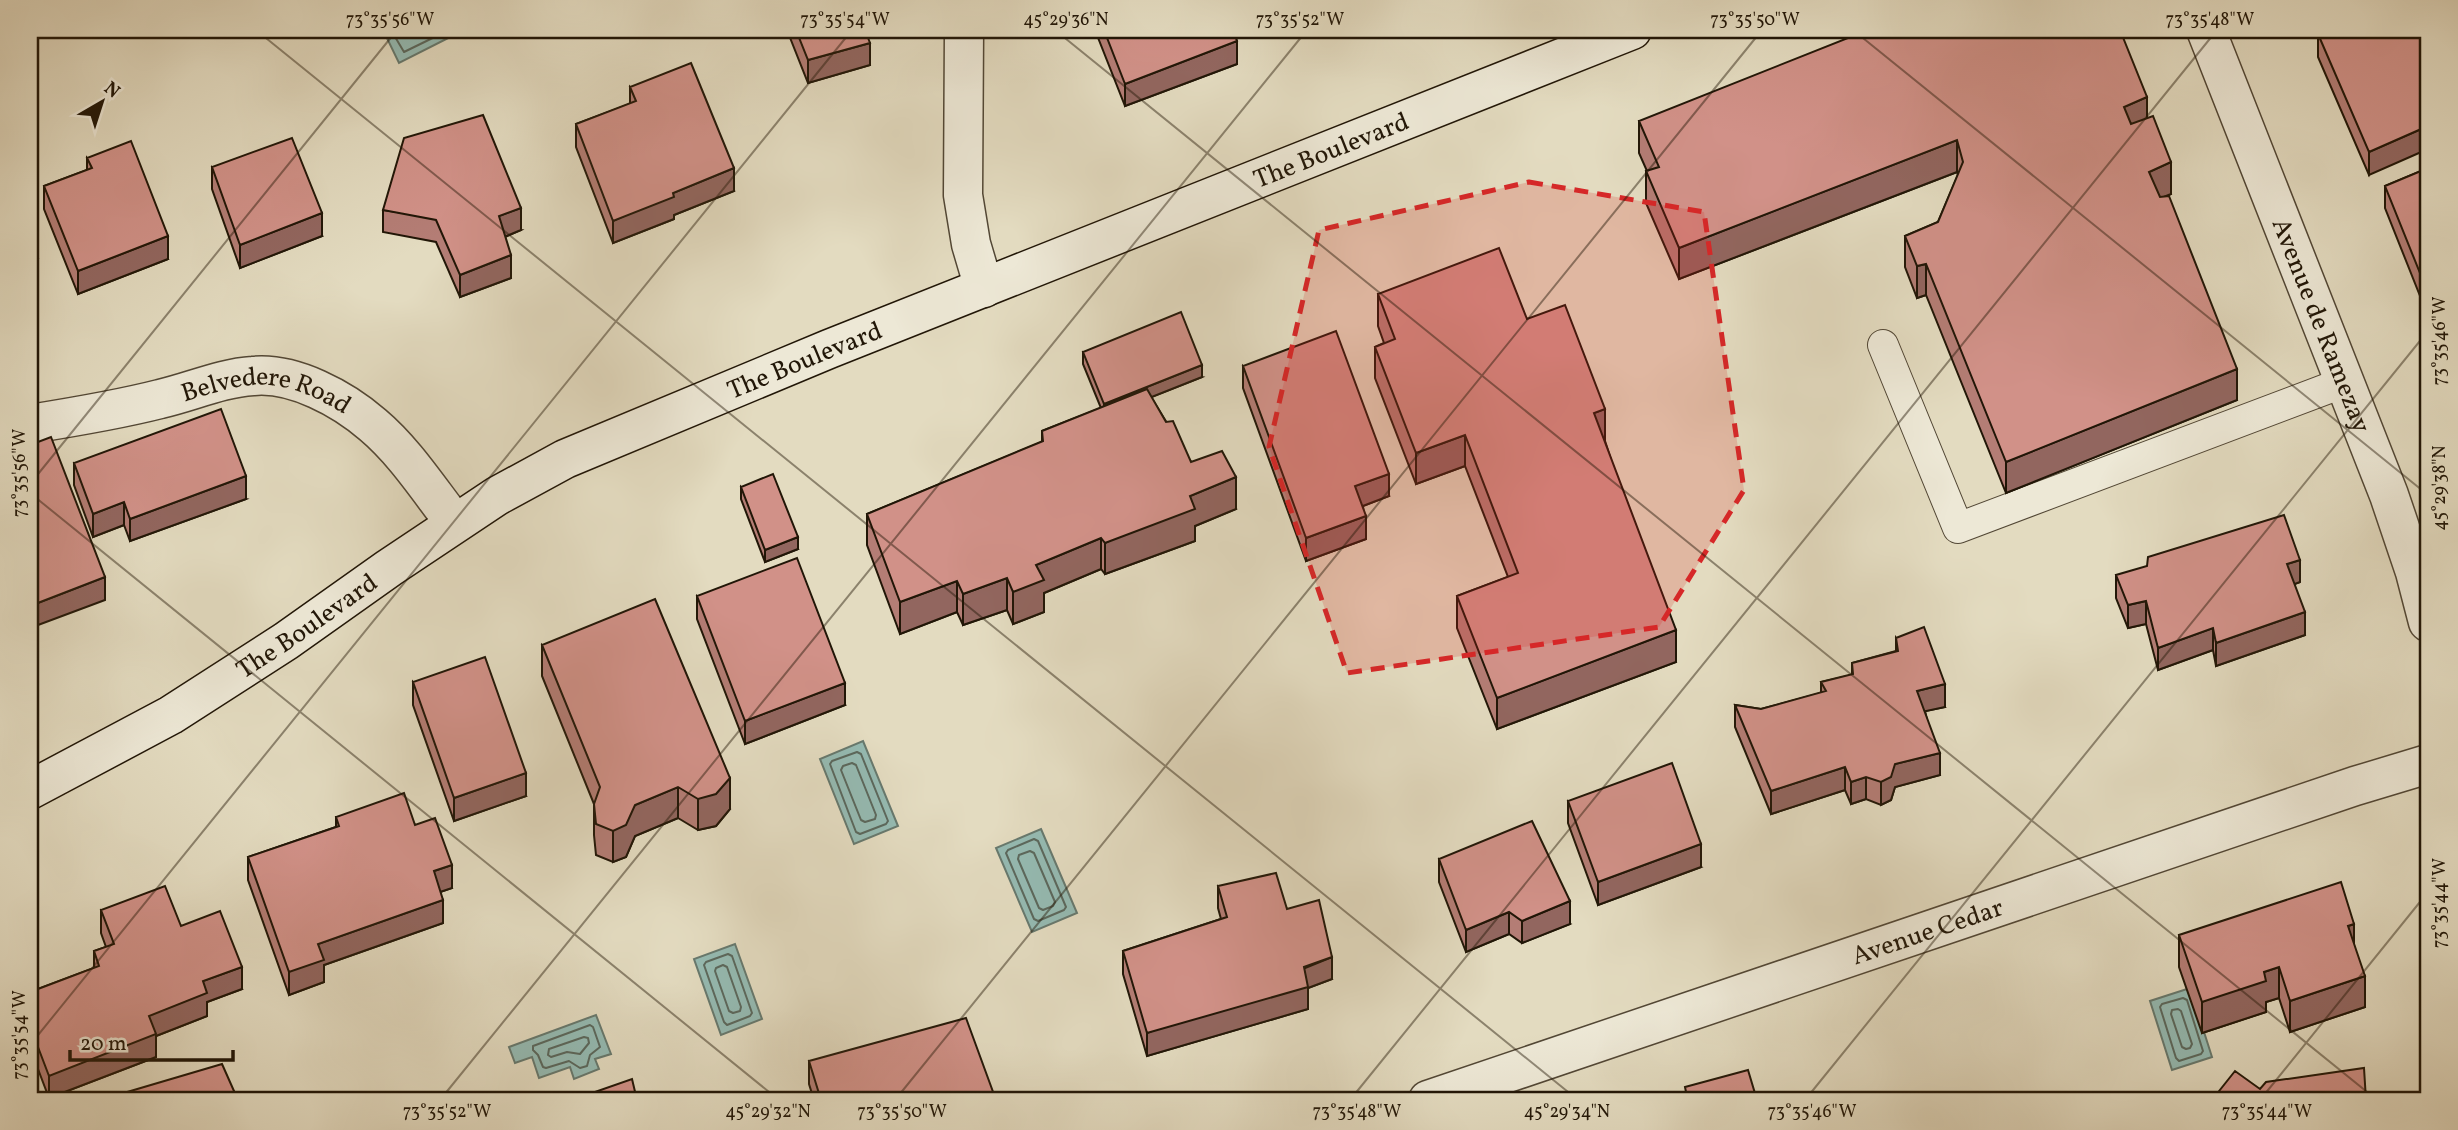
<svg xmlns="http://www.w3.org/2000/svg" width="2458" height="1130" font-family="Vollkorn,serif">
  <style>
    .water { fill: #95bbb3; stroke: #67796e; stroke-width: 2 }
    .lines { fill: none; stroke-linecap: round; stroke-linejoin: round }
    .shore { stroke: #5b685d; stroke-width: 2 }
    .lane-casing { stroke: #524735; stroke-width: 32 }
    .street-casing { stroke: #524735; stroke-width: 41 }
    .secondary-casing { stroke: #211607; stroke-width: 41 }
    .lane { stroke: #ede8d6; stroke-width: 30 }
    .street { stroke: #ede8d6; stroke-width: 38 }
    .secondary { stroke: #ede8d6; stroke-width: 38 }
    .wall { fill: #b47d75; stroke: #211607; stroke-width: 2 }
    .shaded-wall { fill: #92665f; stroke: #211607; stroke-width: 2 }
    .building { fill: #d19188; stroke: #211607; stroke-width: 2 }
    .marked { fill: #d62828; fill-opacity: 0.2; stroke: #d62828; stroke-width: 5; stroke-dasharray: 14 9; stroke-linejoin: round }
    .ticks { fill: none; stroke: #211607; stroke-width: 2; stroke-opacity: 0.45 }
    .labels { text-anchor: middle; stroke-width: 5; stroke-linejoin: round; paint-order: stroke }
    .street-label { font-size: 26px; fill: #211607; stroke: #ede8d6 }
    .neatline { fill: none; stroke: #211607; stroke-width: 2.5 }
    .ticks-label { font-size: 18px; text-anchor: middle; fill: #211607 }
  </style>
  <rect width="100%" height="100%" fill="#e3dbc0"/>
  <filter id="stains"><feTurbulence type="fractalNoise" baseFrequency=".00286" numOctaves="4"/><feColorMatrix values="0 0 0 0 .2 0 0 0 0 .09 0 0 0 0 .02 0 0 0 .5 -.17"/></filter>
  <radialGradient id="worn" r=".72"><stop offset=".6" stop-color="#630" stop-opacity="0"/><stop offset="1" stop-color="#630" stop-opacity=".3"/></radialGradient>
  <path class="water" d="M383 30H464L399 63Z
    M863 741 898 826 854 844 820 759Z
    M1041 829 1077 913 1032 932 996 848Z
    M735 944 762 1019 721 1035 694 959Z
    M2190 988 2212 1057 2172 1070 2150 1001Z
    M596 1015 611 1054 595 1059 599 1069 574 1079 570 1067 539 1078 532 1057 515 1063 509 1047Z"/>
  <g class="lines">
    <path class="shore" d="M391 30 404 52 449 30
      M857 752 861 754 888 821 886 824 860 834 856 832 830 764 832 761Z
      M852 763 856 765 876 815 875 819 865 822 861 820 841 770 843 766Z
      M1034 839 1038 841 1066 907 1064 910 1038 921 1034 919 1006 853 1008 850Z
      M1030 851 1034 853 1055 902 1053 906 1043 910 1039 908 1018 859 1019 855Z
      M728 954 732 956 752 1013 750 1016 727 1025 724 1022 704 965 706 962Z
      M723 965 727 967 741 1007 740 1011 733 1013 729 1011 715 971 716 968Z
      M2183 998 2187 1000 2203 1051 2201 1054 2179 1061 2176 1058 2160 1007 2162 1004Z
      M2178 1009 2181 1011 2192 1044 2190 1048 2186 1049 2182 1047 2171 1014 2172 1010Z
      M590 1025 593 1027 600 1047 590 1055 587 1066 580 1068 569 1061 546 1068 543 1067 538 1055 533 1050V1046Z
      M584 1037 588 1038 589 1043 580 1054 567 1052 551 1057 548 1055 549 1049Z"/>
    <defs>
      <path id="lane" d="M1883 345 1958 528 2345 382"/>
      <g id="street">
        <path d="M964 30 963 195 971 244 984 288"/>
        <path id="s1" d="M2206 30 2389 495 2415 572 2428 622"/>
        <path id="s2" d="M30 424C74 417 117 410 160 399 191 392 221 378 253 376 294 372 343 399 373 425 405 452 429 490 455 523"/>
        <path id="s3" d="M1428 1100 2355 786 2428 764"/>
      </g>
      <g id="secondary">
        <path id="s4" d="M30 790 171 715 286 641 389 568 497 496 565 459 829 349 1632 30"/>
      </g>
    </defs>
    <use href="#lane" class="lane-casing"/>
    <use href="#street" class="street-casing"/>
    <use href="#secondary" class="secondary-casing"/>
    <use href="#lane" class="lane"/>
    <use href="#street" class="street"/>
    <use href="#secondary" class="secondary"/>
  </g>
  <path class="wall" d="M787 30H865L870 65 808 83Z
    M1095 30H1233L1237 64 1125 106Z
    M2428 30 2369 175 2318 57V34Z
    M630 87 734 191 674 215V219L613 243 576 147V124L630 104Z
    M2147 118 2171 194 2164 197 2237 400 2006 493 1926 295 1917 298 1905 267V236L1938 222 1958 175 1957 172 1679 279 1646 203V171H1647L1639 153V121Z
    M87 158 168 259 78 294 44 209V186L87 170Z
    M212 167 322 236 240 268 212 189Z
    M2428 168V316L2385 208V186Z
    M383 210 521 230 505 237 511 278 460 297 436 242 383 232Z
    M1378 294 1527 319 1605 441 1676 662 1497 729 1457 628V596L1508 577 1465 466 1416 484 1375 378V347L1384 343 1378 326Z
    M1083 352 1202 377 1151 397 1191 462 1236 509 1195 526V541L1105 574 1101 569 1044 593V612L1013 624 1007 610 963 625 957 612 900 634 867 545V514L1042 442V431L1101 408 1083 364Z
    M1243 366 1389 496 1363 506 1366 539 1306 561 1243 388Z
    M74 463 246 499 130 541 124 525 93 537 74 485Z
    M741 487 798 549 765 562 741 499Z
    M2116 575 2300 582 2294 584 2305 635 2216 666 2213 650 2158 670 2146 624 2128 628 2116 598Z
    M697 596 845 705 745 744 697 619Z
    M1896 638 1945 707 1925 711 1940 775 1895 787 1891 800 1881 805 1866 799 1851 804 1845 790 1771 814 1735 727V705L1761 709 1821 693V682L1852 675V663L1896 651Z
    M542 645 730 809 716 826 698 830 678 818 635 836 626 857 613 862 596 855 594 835V804L542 676Z
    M413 682 526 796 454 821 413 705Z
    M1568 801 1701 867 1598 905 1568 823Z
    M336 817 415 825 452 888 440 892 443 923 324 965V982L289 995 248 880V857L336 827Z
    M1439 859 1570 924 1522 943 1509 934 1466 952 1439 882Z
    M1218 886 1287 909 1332 979 1308 988V1009L1147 1056 1123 974V951L1221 919 1218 908Z
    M101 910 181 926 242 989 207 1002V1016L156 1036V1057L49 1098 30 1048V992L94 968V951L106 947 101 933Z
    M2179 935 2354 945 2365 1007 2290 1032 2279 998 2266 1002V1012L2202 1033 2179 967Z
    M809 1061 996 1100H814L809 1084Z"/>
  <path class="shaded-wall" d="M1237 41V64L1125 106V84Z
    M870 43V65L808 83V60Z
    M2147 97V128L2124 138V107Z
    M2428 126V149L2369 175V152Z
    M1957 140V172L1679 279V248Z
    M2171 162V194L2149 203V172Z
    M734 168V191L674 215V219L613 243V221L673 193Z
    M521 208V230L499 239V216Z
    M322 213V236L240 268V245Z
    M168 236V259L78 294V271Z
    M511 255V278L460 297V275Z
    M38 258V280L30 284V261Z
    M1926 264V295L1917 298V266Z
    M1202 365V377L1104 416V404Z
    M2237 369V400L2006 493V462Z
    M1605 409V441L1594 444V413Z
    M1465 435V466L1416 484V453Z
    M1389 474V496L1355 509V486Z
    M246 476V499L130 541V519Z
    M1236 477V509L1195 526V541L1105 574V543L1190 496Z
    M124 502V525L93 537V514Z
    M1366 516V539L1306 561V538Z
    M798 537V549L765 562V550Z
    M1101 538V569L1044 593V612L1013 624V592L1036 565Z
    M2300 560V582L2287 587V564Z
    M105 577V600L30 628V606Z
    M1007 578V610L963 625V594Z
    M957 581V612L900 634V602Z
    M2146 601V624L2128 628V605Z
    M2305 612V635L2216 666V643Z
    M2213 628V650L2158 670V648Z
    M1676 630V662L1497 729V698Z
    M845 683V705L745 744V721Z
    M1945 684V707L1917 713V691Z
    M1940 753V775L1895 787 1891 800 1881 805V782L1895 764Z
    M1845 767V790L1771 814V791Z
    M526 773V796L454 821V798Z
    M1866 777V799L1851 804V782Z
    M730 778V809L716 826 698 830V799Z
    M678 787V818L635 836 626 857 613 862V831L635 805Z
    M1701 844V867L1598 905V882Z
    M452 865V888L434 894V871Z
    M443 900V923L324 965V982L289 995V972L318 944Z
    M1570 901V924L1522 943V921Z
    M1509 912V934L1466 952V930Z
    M2354 924V956L2348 926Z
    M1332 957V979L1308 988V1009L1147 1056V1033Z
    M242 967V989L207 1002V1016L156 1036V1057L49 1098V1076L149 1016 203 981Z
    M2279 967V998L2266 1002V1012L2202 1033V1002L2264 972Z
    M2365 976V1007L2290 1032V1001Z"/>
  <path class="building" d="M796 30H865L870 43 808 60Z
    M1104 30H1233L1237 41 1125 84Z
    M1868 30H2120L2147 97 2124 107 2131 124 2153 116 2171 162 2149 172 2160 197 2169 196 2237 369 2006 462 1926 264 1917 266 1905 236 1938 222 1963 162 1957 140 1679 248 1646 171 1659 167 1639 121Z
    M2329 30H2428V126L2369 152 2318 34Z
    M691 63 734 168 673 193 674 197 613 221 576 124 636 101 630 87Z
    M483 115 521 208 499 216 511 255 460 275 436 220 383 210 404 138Z
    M292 138 322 213 240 245 212 167Z
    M131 141 168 236 78 271 44 186 92 168 87 158Z
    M2428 168V293L2385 186Z
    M30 238 38 258 30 261Z
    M1499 248 1527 319 1565 305 1605 409 1594 413 1676 630 1497 698 1457 596 1518 573 1465 435 1416 453 1375 347 1395 339 1378 294Z
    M1181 312 1202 365 1104 404 1083 352Z
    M1336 331 1389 474 1355 486 1366 516 1306 538 1243 366Z
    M1147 389 1166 422 1173 421 1191 462 1222 451 1236 477 1190 496 1195 509 1105 543 1101 538 1036 565 1044 580 1013 592 1007 578 963 594 957 581 900 602 867 514 1043 441 1042 431Z
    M221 409 246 476 130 519 124 502 93 514 74 463Z
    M51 437 105 577 30 606V445Z
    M773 474 798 537 765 550 741 487Z
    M2284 515 2300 560 2287 564 2305 612 2216 643 2213 628 2158 648 2146 601 2128 605 2116 575 2147 566 2148 557Z
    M797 558 845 683 745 721 697 596Z
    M655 599 730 778 716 794 698 799 678 787 635 805 626 825 613 831 596 824 594 804 600 787 542 645Z
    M1924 627 1945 684 1917 691 1940 753 1895 764 1891 777 1881 782 1866 777 1851 782 1845 767 1771 791 1735 705 1761 709 1826 691 1821 682 1853 674 1852 663 1898 651 1896 638Z
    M485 657 526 773 454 798 413 682Z
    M1672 763 1701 844 1598 882 1568 801Z
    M404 793 415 825 435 818 452 865 434 871 443 900 318 944 324 960 289 972 248 857 339 826 336 817Z
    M1532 821 1570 901 1522 921 1509 912 1466 930 1439 859Z
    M1276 873 1287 909 1319 900 1332 957 1304 967 1308 987 1147 1033 1123 951 1227 917 1218 886Z
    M2341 882 2354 924 2348 926 2365 976 2290 1001 2279 967 2264 972 2266 981 2202 1002 2179 935Z
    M165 886 181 926 220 911 242 967 203 981 207 993 149 1016 156 1034 49 1076 30 1026V992L99 966 94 951 114 944 101 910Z
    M966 1018 996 1100H821L809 1061Z
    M222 1064 238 1100H100Z
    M2364 1068 2366 1100H2212L2235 1071 2260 1089 2266 1082Z
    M1748 1070 1757 1100 1784 1093 1786 1100H1676L1687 1097 1685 1087Z
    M632 1079 637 1100H572Z
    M660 1096 661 1100H645Z"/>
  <path class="marked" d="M1529 182 1704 212 1744 490 1659 627 1347 673 1269 447 1319 230Z"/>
  <path class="ticks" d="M256 30 1578 1100M1055 30 2377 1100M1853 30 2428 495M30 484 397 30M30 493 779 1100M30 1045 852 30M440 1100 1307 30M895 1100 1762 30M1350 1100 2217 30M1805 1100 2428 331M2260 1100 2428 892"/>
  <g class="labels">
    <g class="street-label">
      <text dy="9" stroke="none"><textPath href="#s4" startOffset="1456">The Boulevard</textPath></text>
      <text dy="9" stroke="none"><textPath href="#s1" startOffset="317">Avenue de Ramezay</textPath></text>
      <text dy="9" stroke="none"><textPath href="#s4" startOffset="889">The Boulevard</textPath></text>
      <text dy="9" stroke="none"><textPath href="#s2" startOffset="243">Belvedere Road</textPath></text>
      <text dy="9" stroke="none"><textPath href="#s4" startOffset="322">The Boulevard</textPath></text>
      <text dy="9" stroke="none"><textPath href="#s3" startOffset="527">Avenue Cedar</textPath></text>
    </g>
  </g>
  <rect width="2458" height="1130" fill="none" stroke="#e3dbc0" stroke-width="77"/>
  <g transform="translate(102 102) rotate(39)" stroke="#ede8d6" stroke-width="5" paint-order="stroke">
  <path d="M0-5L12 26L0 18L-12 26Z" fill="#211607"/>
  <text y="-10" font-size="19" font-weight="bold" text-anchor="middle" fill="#211607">N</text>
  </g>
  <path d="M70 1050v10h163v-10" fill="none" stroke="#211607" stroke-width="3.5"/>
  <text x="80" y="1050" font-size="21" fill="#211607" stroke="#ede8d6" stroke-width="5" paint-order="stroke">20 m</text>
  <rect x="38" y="38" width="2382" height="1054" class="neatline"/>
  <g class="ticks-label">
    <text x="390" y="25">73°35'56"W</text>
    <text x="845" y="25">73°35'54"W</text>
    <text x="1066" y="25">45°29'36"N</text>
    <text x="1300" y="25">73°35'52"W</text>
    <text x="1755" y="25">73°35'50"W</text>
    <text x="2210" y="25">73°35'48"W</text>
    <text transform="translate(2439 341) rotate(-90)" y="6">73°35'46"W</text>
    <text transform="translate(19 473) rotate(-90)" y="6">73°35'56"W</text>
    <text transform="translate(2439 488) rotate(-90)" y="6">45°29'38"N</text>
    <text transform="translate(2439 903) rotate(-90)" y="6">73°35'44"W</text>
    <text transform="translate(19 1035) rotate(-90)" y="6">73°35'54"W</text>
    <text x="447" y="1117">73°35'52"W</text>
    <text x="768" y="1117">45°29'32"N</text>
    <text x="902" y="1117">73°35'50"W</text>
    <text x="1357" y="1117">73°35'48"W</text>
    <text x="1567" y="1117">45°29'34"N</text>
    <text x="1812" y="1117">73°35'46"W</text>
    <text x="2267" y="1117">73°35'44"W</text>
  </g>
  <rect width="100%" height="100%" filter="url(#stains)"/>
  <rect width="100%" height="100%" fill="url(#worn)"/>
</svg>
